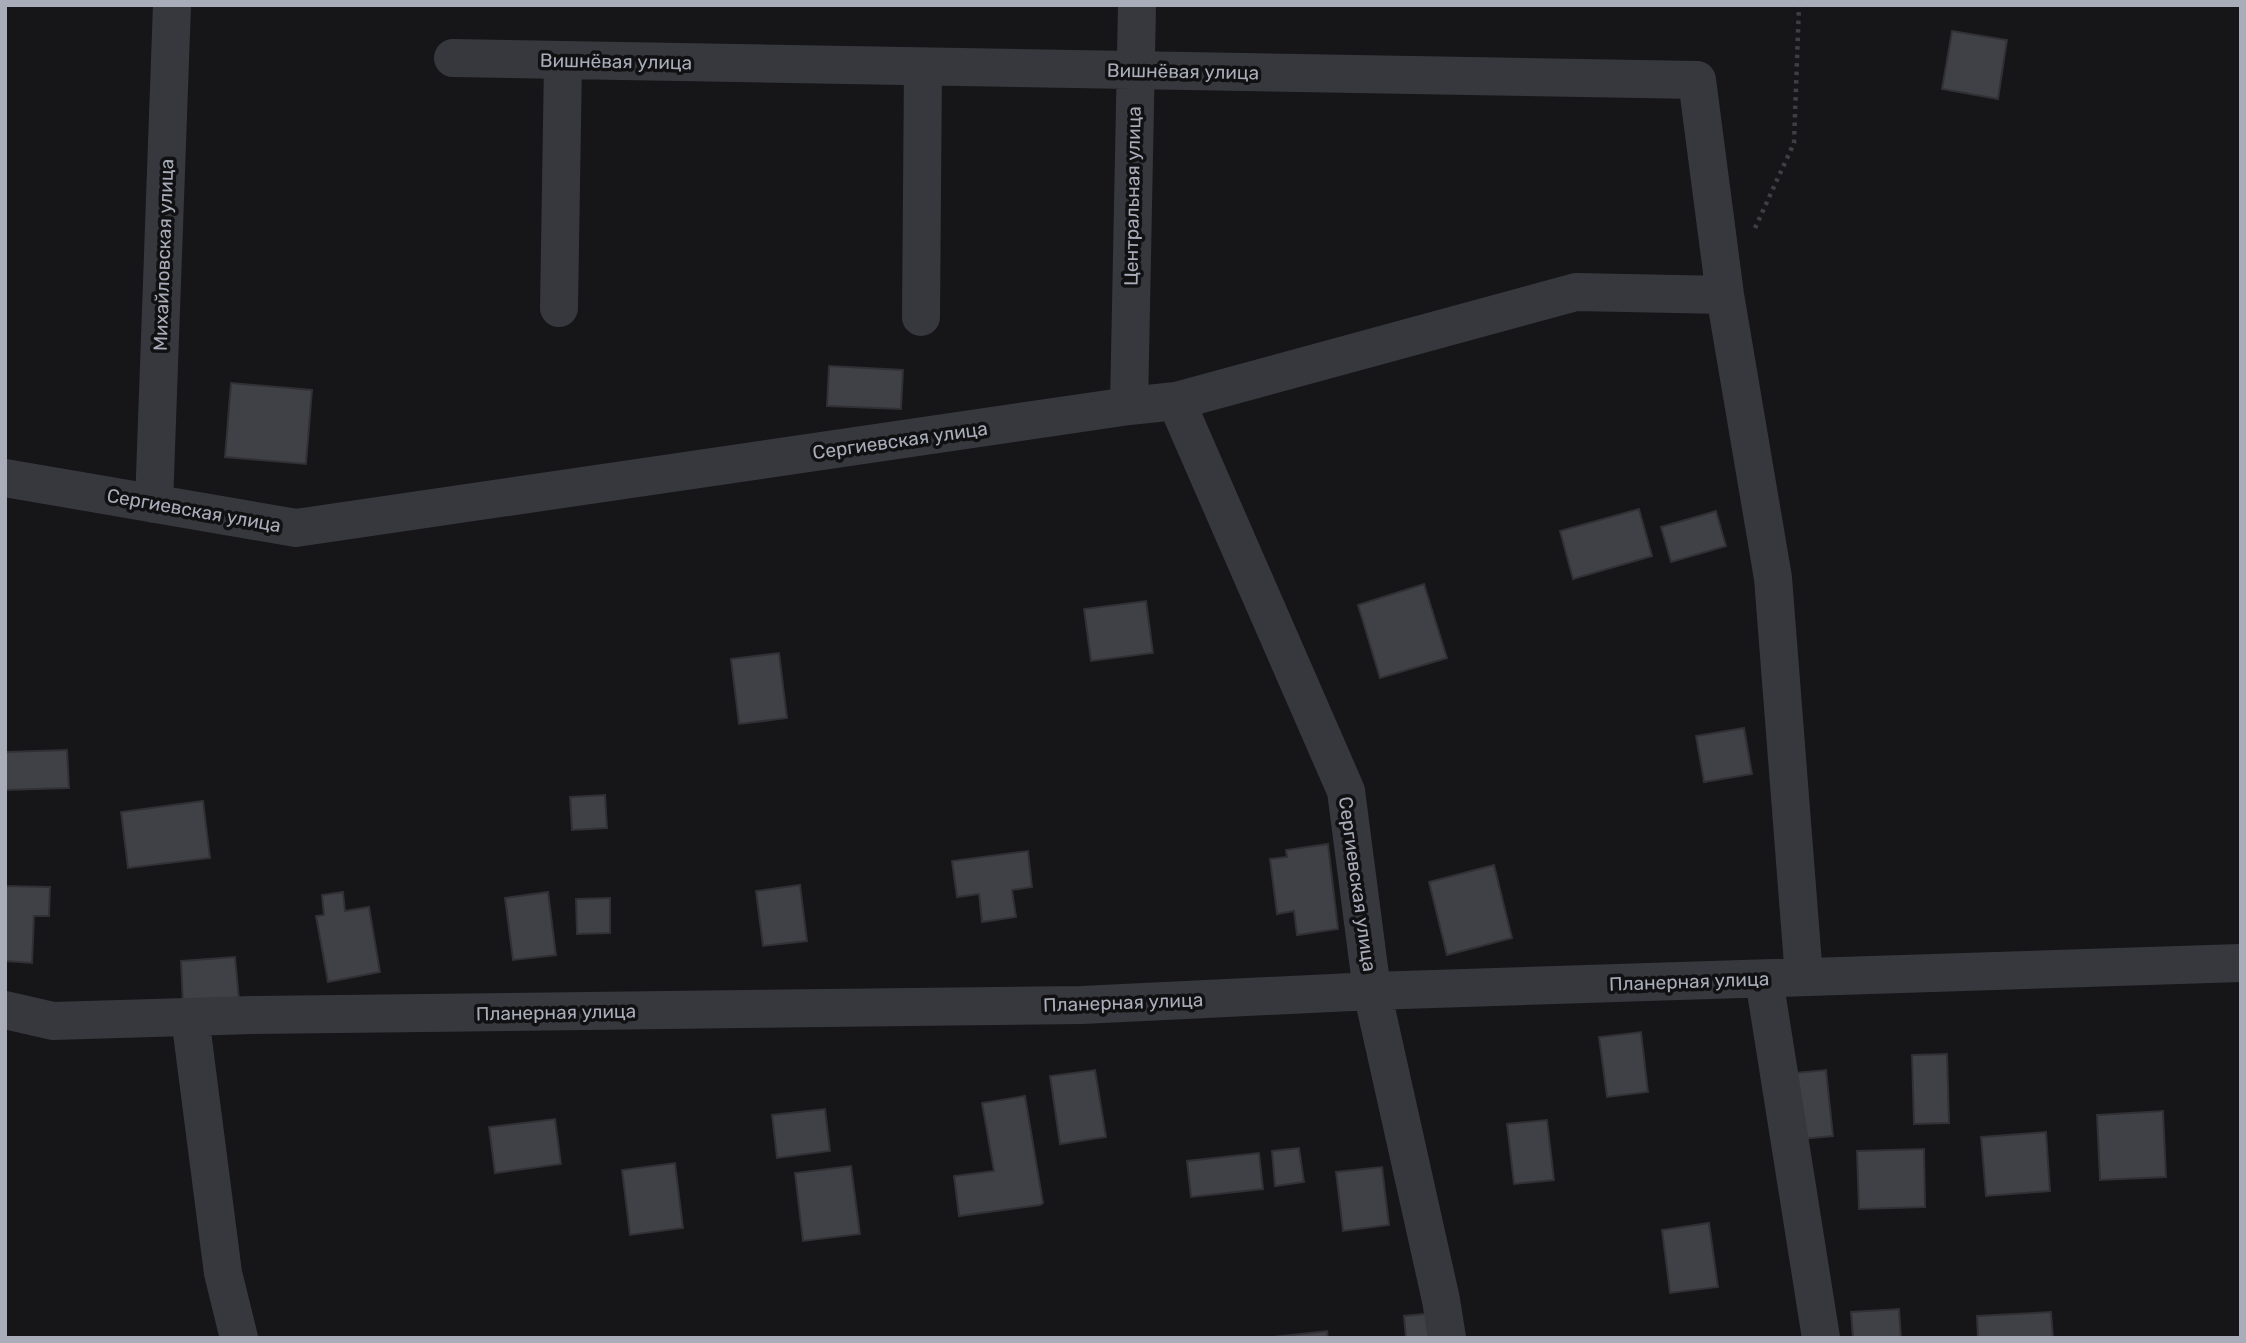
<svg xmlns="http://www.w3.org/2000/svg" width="2246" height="1343" font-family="Rubik,sans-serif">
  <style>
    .building { fill: #404146; stroke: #303035; stroke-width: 2 }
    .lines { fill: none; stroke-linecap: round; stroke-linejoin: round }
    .path { stroke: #3d3f45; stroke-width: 4.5; stroke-dasharray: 3.5 5; stroke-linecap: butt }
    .minor { stroke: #37383e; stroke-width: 38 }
    .labels { text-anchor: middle; stroke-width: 7; stroke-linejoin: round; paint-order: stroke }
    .street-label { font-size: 19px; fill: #a8adb9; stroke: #111113 }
  </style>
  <rect width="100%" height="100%" fill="#161618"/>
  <path class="building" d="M1952 31 2007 40 1998 99 1942 89Z
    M829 366 903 370 901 409 827 406Z
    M231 383 312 390 306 464 225 457Z
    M1639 509 1652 556 1573 579 1560 531Z
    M1716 511 1726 546 1671 562 1661 527Z
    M1424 584 1447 658 1380 678 1358 605Z
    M1146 601 1153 653 1091 661 1084 609Z
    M779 653 787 718 739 724 731 659Z
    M1744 728 1752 774 1704 782 1696 736Z
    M67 750 69 788 5 790V752Z
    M605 795 607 828 572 830 570 797Z
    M203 801 210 858 128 868 121 812Z
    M1328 844 1338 929 1297 935 1294 911 1277 914 1270 859 1287 857 1286 850Z
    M1028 851 1032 887 1012 890 1016 917 982 922 979 894 957 897 952 861Z
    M1494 865 1512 938 1447 955 1429 882Z
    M800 885 807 941 763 946 756 891Z
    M5 886 50 887 49 916H34L32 963 5 961Z
    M343 892 345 911 369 907 380 972 328 982 316 916 324 915 322 895Z
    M548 892 556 955 513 960 505 898Z
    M610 898V933L577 934 576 899Z
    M235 957 239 1000 183 1004 181 961Z
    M1641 1032 1648 1092 1607 1097 1599 1037Z
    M1947 1054 1949 1123 1914 1124 1912 1055Z
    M1095 1070 1106 1137 1060 1144 1050 1076Z
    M1826 1070 1833 1136 1802 1139 1795 1073Z
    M1025 1096 1043 1203 1040 1205 959 1216 954 1176 994 1171 982 1103Z
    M825 1109 830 1151 777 1158 772 1115Z
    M2163 1111 2166 1177 2100 1180 2097 1115Z
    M555 1119 561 1164 495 1173 489 1127Z
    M1547 1120 1554 1180 1514 1184 1507 1124Z
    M2046 1132 2050 1191 1986 1196 1981 1137Z
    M1299 1148 1304 1182 1275 1186 1272 1151Z
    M1924 1149 1925 1207 1859 1209 1857 1151Z
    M1259 1153 1263 1189 1191 1197 1187 1161Z
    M675 1163 683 1228 630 1235 622 1170Z
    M851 1166 860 1234 803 1241 795 1173Z
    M1382 1167 1389 1225 1343 1231 1336 1172Z
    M1709 1223 1718 1287 1670 1293 1662 1230Z
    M1899 1309 1901 1338H1853L1851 1312Z
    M2051 1312 2053 1338H1978L1977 1316Z
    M1434 1313 1437 1338H1406L1404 1316Z
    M1327 1331 1328 1338H1274V1337Z"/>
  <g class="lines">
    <path class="path" d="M1755 228 1794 143 1799 5"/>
    <path class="minor" d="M453 58 1697 80 1725 295 1773 578 1804 977
      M559 308 563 61
      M921 317 923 67
      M1176 401 1576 292 1725 295
      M1129 406 1137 5
      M5 478 296 528 1129 406 1176 401 1346 791 1372 991 1441 1300 1447 1338
      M154 504 172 5
      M1764 979 1821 1338
      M5 1010 53 1021 253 1015 1082 1005 1372 991 2241 963
      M190 1017 223 1273 239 1338"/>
  </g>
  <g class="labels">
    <g class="street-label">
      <text transform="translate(616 61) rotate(1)" y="7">Вишнёвая улица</text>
      <text transform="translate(1183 71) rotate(1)" y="7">Вишнёвая улица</text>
      <text transform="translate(1132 196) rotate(-89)" y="7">Центральная улица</text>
      <text transform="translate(163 255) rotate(-88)" y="7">Михайловская улица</text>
      <text transform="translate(900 440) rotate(-8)" y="7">Сергиевская улица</text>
      <text transform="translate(194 510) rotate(10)" y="7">Сергиевская улица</text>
      <text transform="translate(1358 884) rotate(82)" y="7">Сергиевская улица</text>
      <text transform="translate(1689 981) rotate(-2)" y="7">Планерная улица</text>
      <text transform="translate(1123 1002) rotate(-2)" y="7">Планерная улица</text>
      <text transform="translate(556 1012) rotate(-1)" y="7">Планерная улица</text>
    </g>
  </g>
  <rect width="2246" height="1343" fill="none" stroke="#a8adb9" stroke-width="14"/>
</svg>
